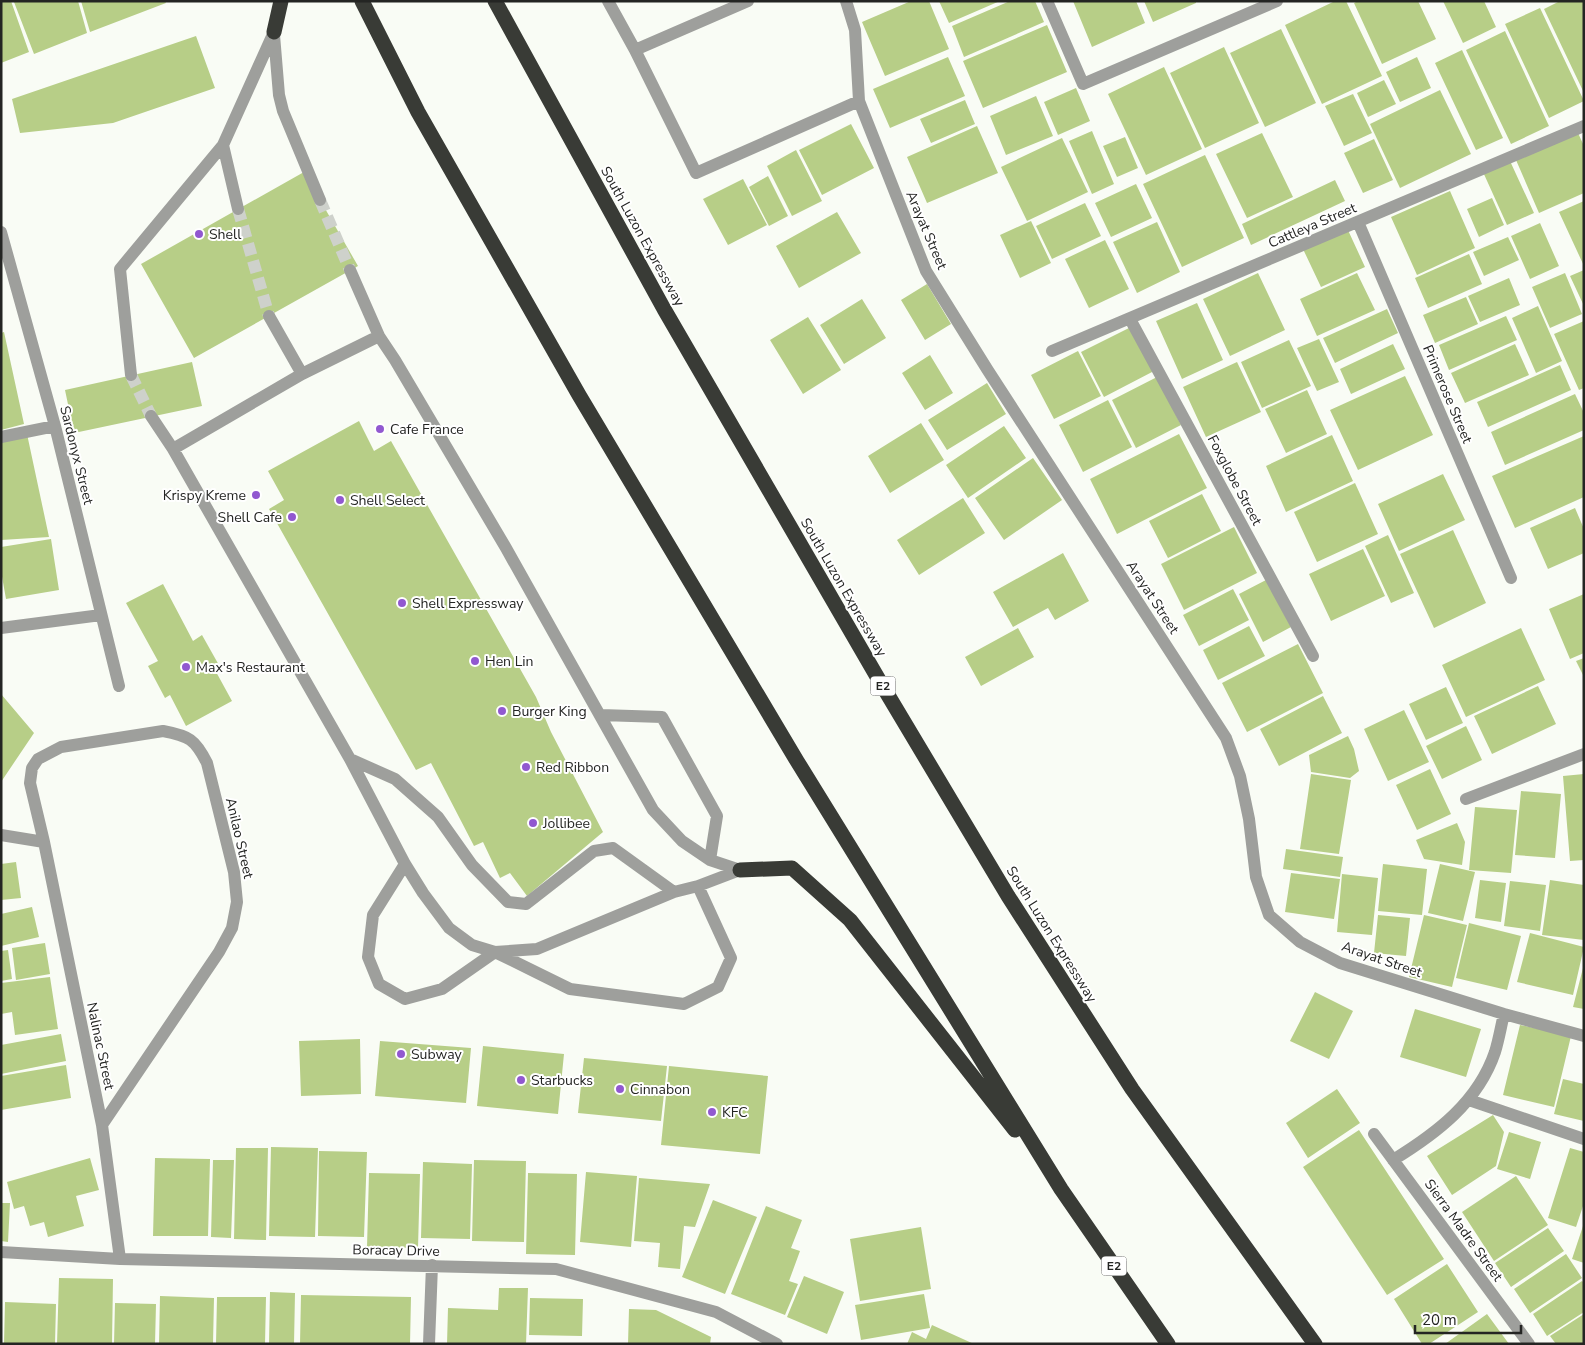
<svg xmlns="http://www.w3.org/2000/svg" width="1585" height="1345" font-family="'Nunito Sans',sans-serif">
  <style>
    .building { fill: #b7ce87 }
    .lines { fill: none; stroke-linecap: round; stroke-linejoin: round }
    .minor-tunnel { stroke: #ced1cb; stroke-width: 12; stroke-dasharray: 12 6; stroke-linecap: butt }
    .minor { stroke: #9e9f9c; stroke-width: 12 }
    .highway { stroke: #393b36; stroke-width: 15 }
    .poi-dot { fill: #9158d0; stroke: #fff; stroke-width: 2 }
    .labels { text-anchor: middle; stroke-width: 4; stroke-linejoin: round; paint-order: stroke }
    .shield { fill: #fff; stroke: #666665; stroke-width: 1 }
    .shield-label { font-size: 12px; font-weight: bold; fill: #242523 }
    .street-label { font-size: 14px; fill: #242523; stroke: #fff }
    .poi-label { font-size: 14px; fill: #242523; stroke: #fff; text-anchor: start }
  </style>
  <rect width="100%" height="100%" fill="#f9fcf5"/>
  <path class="building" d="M1 1H11L29 52 1 63Z
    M78 1 87 33 34 54 14 2Z
    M81 1H165L166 3 90 32Z
    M911 1H929L949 49 885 76 862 22Z
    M939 1H1000L949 23Z
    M1010 1H1035L1044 22 964 57 952 26Z
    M1073 1H1136L1145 23 1092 47Z
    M1144 1H1196V3L1153 22Z
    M1335 1H1346L1382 76 1322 104 1285 25Z
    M1358 1H1418L1436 39 1382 64 1354 3Z
    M1443 1H1484L1496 27 1463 43Z
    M1560 1H1584V93L1544 9Z
    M1540 8 1584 101 1549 118 1505 24Z
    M1047 25 1067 72 983 108 963 61Z
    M1281 29 1316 103 1265 127 1230 53Z
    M1505 31 1549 126 1511 144 1466 50Z
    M196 36 215 88 113 123 20 133 12 99Z
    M1224 47 1259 123 1205 148 1170 73Z
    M1462 50 1503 138 1476 150 1435 63Z
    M948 57 965 96 890 128 873 89Z
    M1417 57 1431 88 1400 102 1386 72Z
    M1164 67 1202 149 1146 175 1108 94Z
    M1384 80 1396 104 1368 117 1357 93Z
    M1076 88 1090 121 1058 135 1044 102Z
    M1440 90 1471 154 1400 188 1370 124Z
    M1353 94 1372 133 1344 146 1325 106Z
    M1036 96 1053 136 1006 155 990 116Z
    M965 100 975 124 931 143 920 119Z
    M851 124 874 168 822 195 799 150Z
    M977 126 998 173 927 203 907 157Z
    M1092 131 1114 184 1092 194 1069 141Z
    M1262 133 1293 197 1247 218 1216 154Z
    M1578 133 1584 146V193L1539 213 1516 160Z
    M1125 137 1138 168 1117 177 1103 146Z
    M1062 138 1088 192 1027 221 1001 167Z
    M1374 139 1393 180 1363 193 1344 153Z
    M796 150 822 201 792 216 767 166Z
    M1205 155 1244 238 1182 267 1143 184Z
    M1510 161 1534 213 1507 225 1483 172Z
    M304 172 358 266 194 358 141 264Z
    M768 176 788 216 769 226 749 187Z
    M743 179 767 225 728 245 703 199Z
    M1335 180 1345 201 1251 245 1242 224Z
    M1136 184 1152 218 1111 237 1095 203Z
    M1450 191 1475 248 1417 275 1391 217Z
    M1492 198 1504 225 1479 237 1467 209Z
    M1584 201V266L1559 212Z
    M1085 203 1101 236 1052 259 1036 226Z
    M837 212 861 253 799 288 776 246Z
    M1031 221 1051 263 1020 278 1000 235Z
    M1157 222 1180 272 1137 293 1113 242Z
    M1540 223 1559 266 1530 279 1511 236Z
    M1347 228 1365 267 1321 287 1303 249Z
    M1508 237 1519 260 1484 276 1473 252Z
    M1105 240 1129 289 1089 308 1065 259Z
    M1469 254 1482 284 1428 308 1415 278Z
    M1584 270V306L1570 276Z
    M1258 273 1285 330 1230 356 1203 299Z
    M1357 273 1375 310 1317 336 1300 299Z
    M1565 273 1582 314 1550 328 1532 287Z
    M1509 278 1520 305 1480 322 1468 296Z
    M927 284 951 324 925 340 901 300Z
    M1466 297 1478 324 1435 343 1423 315Z
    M862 299 886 338 844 364 820 325Z
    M1197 303 1223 360 1182 379 1156 321Z
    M1538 306 1562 361 1536 373 1512 318Z
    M1387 309 1398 333 1335 363 1323 338Z
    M1506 316 1517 340 1449 370 1439 345Z
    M808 317 841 370 803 394 770 340Z
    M1584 321V388L1579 390 1554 334Z
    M1131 327 1154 371 1104 397 1081 352Z
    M4 332 24 424 1 430V333Z
    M1319 339 1339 382 1317 391 1297 348Z
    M1289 340 1311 386 1262 408 1241 362Z
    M1393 344 1405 369 1351 394 1340 369Z
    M1515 344 1529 375 1465 403 1451 373Z
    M1078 351 1101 396 1054 419 1031 375Z
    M930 355 953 393 925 410 902 373Z
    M192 362 202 406 74 433 65 390Z
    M1237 362 1261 412 1206 437 1183 387Z
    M1560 365 1571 390 1488 427 1477 402Z
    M1405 376 1433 435 1358 470 1330 410Z
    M1157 377 1181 425 1136 448 1112 400Z
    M987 383 1006 414 947 450 928 420Z
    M1307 390 1327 434 1286 453 1265 409Z
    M1575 394 1584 413V430L1505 465 1491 432Z
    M1108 400 1132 447 1083 472 1059 425Z
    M359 421 374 451 391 441 536 697 551 732 603 832 527 896 510 873 500 878 483 842 474 846 431 763 416 770 269 509 284 500 268 471Z
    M921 423 944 460 890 493 868 456Z
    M1004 426 1026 458 968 498 946 465Z
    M27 434 49 537 1 540V440Z
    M1179 434 1207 488 1117 534 1090 479Z
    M1332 435 1353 481 1286 512 1266 466Z
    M1584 436V497L1515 528 1492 476Z
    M1033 458 1062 500 1004 540 975 498Z
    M1443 474 1465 520 1399 551 1378 504Z
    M1355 483 1378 534 1317 562 1294 512Z
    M1202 494 1221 531 1168 558 1149 521Z
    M963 498 985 533 919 575 897 540Z
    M1575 508 1584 529V553L1548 569 1530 528Z
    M1234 527 1257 573 1184 610 1161 564Z
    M1453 530 1486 603 1434 628 1400 554Z
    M1388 535 1414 593 1391 603 1365 546Z
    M51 539 59 590 6 599 1 571V547Z
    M1363 549 1385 596 1331 621 1309 574Z
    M1063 553 1089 601 1055 620 1048 608 1013 627 993 592Z
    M1266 580 1291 627 1263 642 1239 594Z
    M163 584 193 641 202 635 220 667 215 670 232 701 186 726 170 695 165 698 148 666 158 661 126 603Z
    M1233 589 1249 620 1199 646 1183 615Z
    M1584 594V653L1570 659 1549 609Z
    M1249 626 1265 656 1218 680 1203 650Z
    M1018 628 1034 657 981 686 965 657Z
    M1521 628 1545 680 1466 717 1442 665Z
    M1298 644 1323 693 1247 732 1222 683Z
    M1584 658V677L1576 661Z
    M1538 686 1556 724 1492 754 1474 716Z
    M1446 687 1463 723 1426 740 1409 704Z
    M1 694 34 733 1 782Z
    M1323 696 1342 733 1279 766 1260 729Z
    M1404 710 1429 762 1388 781 1364 729Z
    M1466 726 1482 760 1442 779 1426 746Z
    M1348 736 1354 749 1359 771 1350 778 1311 772 1309 755Z
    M1430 769 1451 814 1417 830 1396 785Z
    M1311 774 1351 780 1339 854 1300 849Z
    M1584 774V860L1570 861 1563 776Z
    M1521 791 1561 794 1555 858 1515 855Z
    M1475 807 1517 810 1511 873 1469 870Z
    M1457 823 1465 842 1462 865 1424 859 1416 840Z
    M1286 849 1343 857 1340 877 1283 869Z
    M16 862 21 898 1 900V864Z
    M1383 864 1427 869 1422 915 1378 911Z
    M1440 864 1475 872 1463 921 1428 913Z
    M1291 873 1340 879 1334 919 1285 912Z
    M1342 874 1378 878 1372 935 1337 932Z
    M1480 880 1506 883 1501 922 1475 918Z
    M1550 880 1584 885V940L1542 935Z
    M1510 881 1546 885 1540 931 1504 926Z
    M32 907 39 937 1 946V914Z
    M1378 915 1410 918 1406 956 1374 953Z
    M1424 915 1467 925 1452 987 1409 977Z
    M1469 923 1521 936 1507 990 1456 978Z
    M1530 933 1584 947 1573 995 1517 982Z
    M45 943 50 974 16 980 12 948Z
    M8 950 12 979 1 981V951Z
    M1583 968H1584V1009L1573 1007Z
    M50 977 58 1029 15 1035 12 1012 1 1014V983Z
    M1315 992 1353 1011 1329 1059 1290 1041Z
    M1415 1009 1481 1029 1466 1077 1400 1057Z
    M1520 1025 1571 1036 1554 1107 1503 1095Z
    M61 1034 66 1061 1 1074V1045Z
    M360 1039 361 1094 301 1096 299 1041Z
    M380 1041 471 1048 466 1103 375 1096Z
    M483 1046 564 1054 558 1114 477 1106Z
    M584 1058 667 1066 661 1121 578 1113Z
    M66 1065 71 1098 1 1110V1076Z
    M669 1066 768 1076 760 1154 661 1145Z
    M1563 1079 1584 1084V1121L1554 1114Z
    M1337 1089 1360 1123 1308 1158 1286 1123Z
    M1493 1115 1504 1132 1496 1166 1452 1195 1427 1156Z
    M1359 1130 1444 1259 1387 1295 1303 1167Z
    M1509 1132 1541 1142 1530 1179 1497 1169Z
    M271 1147 318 1148 315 1237 269 1236Z
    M236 1148H268L266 1240 234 1239Z
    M1570 1148 1584 1152V1203L1576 1227 1548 1218Z
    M319 1151 367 1152 364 1237 318 1236Z
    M90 1158 99 1190 76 1196 84 1226 48 1237 44 1222 30 1226 24 1206 14 1209 7 1182Z
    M155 1158 210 1159 208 1236H153Z
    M213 1160H234L231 1238 211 1237Z
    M474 1160 526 1161 524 1242 472 1241Z
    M423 1162 472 1164 470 1239 421 1238Z
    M586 1172 637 1176 631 1247 580 1242Z
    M369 1173 420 1174 418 1248 367 1247Z
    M528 1173 577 1174 575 1255 526 1254Z
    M1516 1176 1548 1225 1494 1261 1462 1212Z
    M639 1178 710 1184 695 1227 684 1226 680 1269 658 1267 660 1243 634 1241Z
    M713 1200 757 1217 725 1294 682 1277Z
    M1 1203H10L8 1242 1 1241Z
    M766 1206 802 1220 791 1248 800 1251 789 1281 798 1284 785 1315 731 1294Z
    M1583 1226H1584V1263L1572 1259Z
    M921 1227 931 1289 860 1301 850 1239Z
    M1548 1228 1564 1251 1511 1287 1495 1263Z
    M1566 1254 1582 1278 1530 1313 1514 1289Z
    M1447 1264 1478 1312 1429 1344H1422L1394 1299Z
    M804 1276 844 1292 827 1334 787 1317Z
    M59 1278 113 1279 112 1344H57Z
    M1582 1281 1584 1283V1312L1547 1336 1533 1314Z
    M499 1288H528L526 1344H447L448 1308 498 1310Z
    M270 1292 295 1293 294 1344H269Z
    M924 1294 930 1328 861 1340 855 1305Z
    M301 1295 411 1297 410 1344H300Z
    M160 1296 214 1298 213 1344H159Z
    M217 1297H266L265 1344H216Z
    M530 1298 583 1299 582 1336 529 1335Z
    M5 1302 56 1304 55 1344H4Z
    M115 1303 156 1304 155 1344H114Z
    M629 1309 656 1310 711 1337 710 1344H628Z
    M1487 1314 1509 1344H1445Z
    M1584 1314V1344H1556L1550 1336Z
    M932 1325 974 1344H907L912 1332 926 1339Z"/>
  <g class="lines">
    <path class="minor-tunnel" d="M320 200 350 270
      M238 209 269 316
      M131 375 151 416"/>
    <path class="minor" d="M608 1 635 50 696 173 859 101
      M846 1 855 30 859 101 926 271 987 369 1226 738 1240 776 1249 819 1256 877 1269 915 1300 942 1340 963 1504 1014 1584 1036
      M1047 1 1083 84 1277 1
      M274 35 279 95 283 111 320 200
      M635 50 748 1
      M223 145 238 209
      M1358 222 1511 578
      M1 232 55 426 119 686
      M350 270 379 336
      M269 316 302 374
      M1130 319 1313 656
      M379 336 395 360 506 548 653 810 682 841 710 860 740 870 698 886 674 892 537 949 495 952 472 945 449 928 423 893 405 864 350 759 173 449 302 374Z
      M1052 351 1584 126
      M131 375 120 269 223 145 274 32
      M151 416 173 449
      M1 437 55 426
      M1 628 101 615
      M601 715 662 717 717 816 710 860
      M350 759 395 779 438 817 472 865 508 902 526 904 594 851 613 848 674 892
      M1466 799 1584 754
      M1 835 44 842
      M405 864 373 915 368 957 379 984 405 999 442 989 495 952 570 989 684 1004 718 987 731 958 698 886
      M1469 1100 1584 1139
      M102 1125 219 952 232 928 237 902 234 872 207 763C195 739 189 736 163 731L61 747 38 759 32 768 30 783 44 842 102 1125 120 1259
      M1374 1134 1529 1344
      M1393 1160C1437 1133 1478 1102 1495 1052 1499 1039 1501 1026 1504 1014
      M1 1252 120 1259 556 1269 716 1312 777 1344
      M429 1344 432 1265"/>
    <path class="highway" d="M362 1 418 112 579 395 797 761 1061 1189 1168 1344
      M495 1 664 309 879 680 1008 896 1132 1089 1315 1344
      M274 32 281 1
      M740 870 792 868 850 920 1015 1130"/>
  </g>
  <g class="poi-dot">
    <circle cx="199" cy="234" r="5"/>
    <circle cx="380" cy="429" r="5"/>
    <circle cx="256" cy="495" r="5"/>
    <circle cx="340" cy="500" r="5"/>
    <circle cx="292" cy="517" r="5"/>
    <circle cx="402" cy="603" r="5"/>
    <circle cx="475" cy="661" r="5"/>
    <circle cx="186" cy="667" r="5"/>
    <circle cx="502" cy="711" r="5"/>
    <circle cx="526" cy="767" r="5"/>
    <circle cx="533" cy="823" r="5"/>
    <circle cx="401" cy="1054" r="5"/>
    <circle cx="521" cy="1080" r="5"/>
    <circle cx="620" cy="1089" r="5"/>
    <circle cx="712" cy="1112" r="5"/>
  </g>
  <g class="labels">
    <g class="shield">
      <rect x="870.5" y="676.5" width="25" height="19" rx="4"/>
      <rect x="1101.5" y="1256.5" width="25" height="19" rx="4"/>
    </g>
    <g class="shield-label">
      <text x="883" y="690">E2</text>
      <text x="1114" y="1270">E2</text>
    </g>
    <g class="street-label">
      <text transform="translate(1312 225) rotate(-23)" y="5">Cattleya Street</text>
      <text transform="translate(927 230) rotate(67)" y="5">Arayat Street</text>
      <text transform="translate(643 236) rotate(61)" y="5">South Luzon Expressway</text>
      <text transform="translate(1448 394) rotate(67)" y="5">Primerose Street</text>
      <text transform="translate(77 455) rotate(76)" y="5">Sardonyx Street</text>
      <text transform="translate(1235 480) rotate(62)" y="5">Foxglobe Street</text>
      <text transform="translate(844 587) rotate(60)" y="5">South Luzon Expressway</text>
      <text transform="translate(1153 597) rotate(57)" y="5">Arayat Street</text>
      <text transform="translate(240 838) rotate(77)" y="5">Anilao Street</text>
      <text transform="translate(1052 934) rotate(58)" y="5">South Luzon Expressway</text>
      <text transform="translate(1382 959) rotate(19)" y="5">Arayat Street</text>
      <text transform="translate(101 1046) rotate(78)" y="5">Nalinac Street</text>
      <text transform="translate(1464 1230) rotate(54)" y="5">Sierra Madre Street</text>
      <text transform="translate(396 1250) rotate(1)" y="5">Boracay Drive</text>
    </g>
    <g class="poi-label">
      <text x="209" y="239">Shell</text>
      <text x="390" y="434">Cafe France</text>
      <text x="246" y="500" text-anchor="end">Krispy Kreme</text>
      <text x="350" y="505">Shell Select</text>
      <text x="282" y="522" text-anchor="end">Shell Cafe</text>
      <text x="412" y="608">Shell Expressway</text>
      <text x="485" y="666">Hen Lin</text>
      <text x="196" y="672">Max's Restaurant</text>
      <text x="512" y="716">Burger King</text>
      <text x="536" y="772">Red Ribbon</text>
      <text x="543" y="828">Jollibee</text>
      <text x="411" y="1059">Subway</text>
      <text x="531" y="1085">Starbucks</text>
      <text x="630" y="1094">Cinnabon</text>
      <text x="722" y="1117">KFC</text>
    </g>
  </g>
  <rect width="1585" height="1345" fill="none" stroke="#242523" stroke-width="5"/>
  <path d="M1415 1325v8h106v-8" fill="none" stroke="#242523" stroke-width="2.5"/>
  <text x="1422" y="1325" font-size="15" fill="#242523" stroke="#ffffff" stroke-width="4" paint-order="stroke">20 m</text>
</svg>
